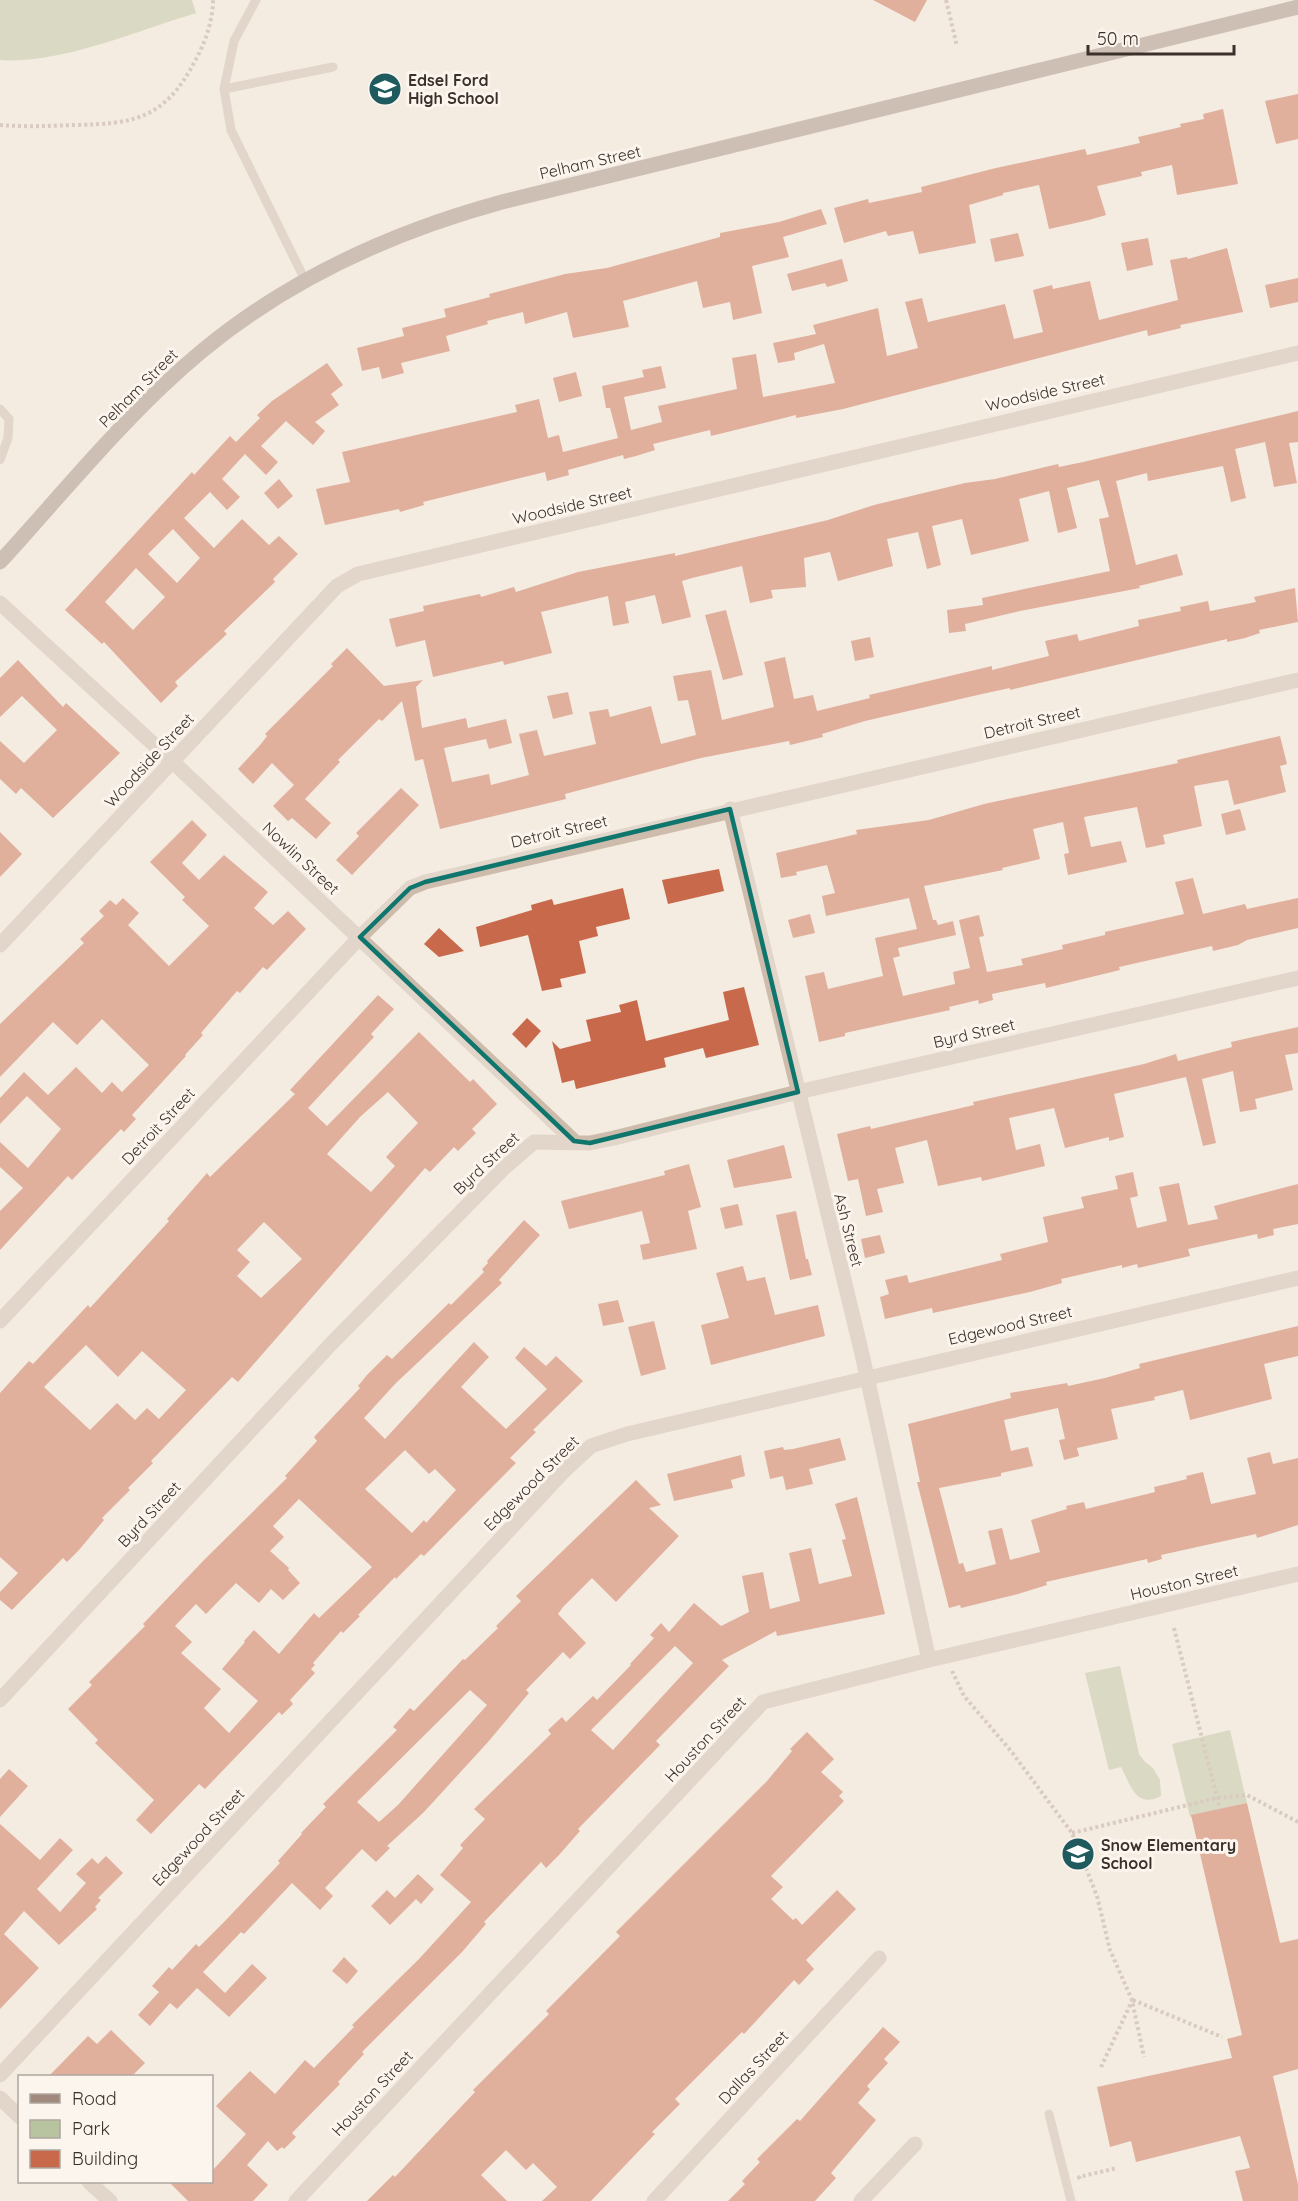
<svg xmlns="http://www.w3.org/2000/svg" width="1298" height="2201" font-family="Quicksand,sans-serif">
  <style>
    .green { fill: #b8c4a0 }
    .building { fill: #c8694b; fill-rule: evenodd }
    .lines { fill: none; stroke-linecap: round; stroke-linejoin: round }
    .path { stroke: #b9a596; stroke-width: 4; stroke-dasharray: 3 3; stroke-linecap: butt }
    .lane { stroke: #cdbbac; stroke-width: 9 }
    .street { stroke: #cdbbac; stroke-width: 15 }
    .secondary { stroke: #a18a7d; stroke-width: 15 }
    .marked { fill: none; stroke: #0f766e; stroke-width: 4.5; stroke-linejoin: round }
    .labels { text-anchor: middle; stroke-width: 6; stroke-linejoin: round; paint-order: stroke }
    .poi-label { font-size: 16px; font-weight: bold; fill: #3b302b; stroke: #fbf5ee; text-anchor: start }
    .street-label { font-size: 16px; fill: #3b302b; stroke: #fbf5ee }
  </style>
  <rect width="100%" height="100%" fill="#f4ebe1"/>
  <path class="green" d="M0 0H192L196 13C140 30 57 65 0 60Z
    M1120 1666 1139 1754 1145 1762 1153 1768 1160 1780 1161 1796C1136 1809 1131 1786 1121 1767L1109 1770 1085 1673Z
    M1230 1730 1247 1803 1190 1817 1172 1744Z"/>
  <path class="building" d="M873 0H927L915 22Z
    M1298 94V139L1276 144 1265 101Z
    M1223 109 1238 184 1177 195 1172 165 1141 172 1142 176 1097 186 1106 215 1089 220 1049 229 1039 185 1003 193V195L969 205 976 243 919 254 913 231 888 236 886 231 844 243 834 208 868 199 869 203 922 192 921 187 996 168 1085 149 1087 155 1140 143 1138 137 1181 127 1180 124 1204 119 1203 114Z
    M821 209 827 224 783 237 789 257 752 266 762 313 733 320 730 302 703 308 697 281 623 301 629 327 573 338 567 312 525 324 523 312 487 321 488 324 446 336 450 351 401 363 404 373 382 379 379 367 362 371 357 348 404 336 402 328 446 317 444 309 490 297 489 294 565 274 607 268 720 237V233L779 222Z
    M1018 233 1024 256 995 262 990 239Z
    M1148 238 1153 265 1127 271 1121 243Z
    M1227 248 1243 312 1180 325 1181 328 1148 336 1147 330 843 409 796 418V415L711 436 710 430 653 444 655 450 636 456 624 459 623 455 568 470 569 475 547 481 545 472 423 502 424 505 400 512 399 509 325 525 316 489 350 482 342 452 517 412 515 405 539 399 548 438 559 435 563 452 618 438 610 408H606L602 386 644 377 642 370 661 366 666 388 624 397 631 430 662 422 658 406 737 389 732 358 756 354 763 397 835 383 824 344 794 353 795 360 778 363 773 343 816 334 813 325 878 308 887 356 918 348 905 302 922 298 928 322 1005 304 1014 339 1043 332 1033 290 1052 285 1053 289 1090 281 1099 320 1178 300 1170 260 1187 257 1188 259Z
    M842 259 848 281 827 287 825 283 792 291 787 274Z
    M1298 278V302L1270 308 1265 285Z
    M327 363 343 385 331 394 339 405 315 422 325 431 313 445 286 421 261 446 278 462 266 475 245 454 222 479 240 497 227 510 210 492 184 518 214 548 242 519 269 545 279 536 298 554 273 579 275 582 224 631 227 634 175 682 178 686 161 703 104 642 102 644 65 610 192 472 194 475 230 436 236 442 260 418 257 415 272 401ZM173 529 200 558 177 583 148 554ZM136 568 165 597 133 630 105 602Z
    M576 372 582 396 559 402 553 378Z
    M1298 411V442L1289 443 1297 483 1274 487 1265 442 1235 449 1246 498 1231 502 1223 466 1148 481 1147 473 1116 481 1136 565 1177 554 1183 575 1139 586 1140 588 1020 611 965 624 966 631 949 633 947 610 983 605 982 598 1110 571 1099 519 1109 517 1099 480 1067 488 1077 528 1058 533 1049 491 1019 499 1029 541 971 555 962 519 932 526 941 565 927 569 918 532 887 539 893 566 838 581 830 552 804 558 806 587 771 590 773 598 750 603 742 566 692 578 682 581 691 617 662 624 655 595 625 602 629 623 613 626 608 596 541 612 552 653 504 665 503 661 433 677 425 640 396 647 389 619 424 611 423 606 480 594 481 597 514 587 516 592 578 572 675 553V556L828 520 874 505 965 483 995 479 1058 464 1059 467 1083 462Z
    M279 479 293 496 278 509 264 493Z
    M1295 588 1298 622 1259 630 1260 633 1245 638 1227 642V639L1010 690V688L982 694 865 721 822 734 823 737 790 745 789 741 701 758 565 794 566 799 440 829 423 759 415 761 402 701 382 721 379 719 338 760 340 762 305 799 331 823 316 839 292 818 288 821 273 806 294 785 272 763 253 784 238 769 261 744 267 736 265 734 333 666 331 664 347 648 384 686 423 680 416 687 422 728 466 718 468 728 506 719 512 743 489 749 486 739 444 748 452 782 489 774 491 785 529 775 519 734 537 730 544 756 596 744 589 712 608 709 610 717 651 706 661 744 696 735 688 700 678 701 673 676 711 670 722 720 774 707 764 662 785 657 794 699 813 695 817 711 870 698 869 695 992 666V670L1049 656 1045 641 1077 634 1079 641 1139 626 1138 620 1181 611 1180 607 1208 601 1210 611 1256 602 1254 597Z
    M726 610 743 675 723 680 705 615Z
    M870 637 874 657 855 661 851 641Z
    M18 660 63 707 66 703 120 753 53 818 21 788 16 794 0 779V741L24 763 57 730 22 696 0 717V678Z
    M568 692 573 714 553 719 547 696Z
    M1280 736 1287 764 1280 766 1286 792 1234 805 1228 780 1194 786 1202 826 1163 835 1165 844 1146 848 1137 807 1084 817 1091 847 1121 841 1127 862 1068 875 1064 854 1069 853 1063 822 1033 829 1040 859 1002 868 1003 870 924 886 933 920H936L938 925 953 921 956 935 898 948 900 956 893 958 903 996 955 984 953 972 970 968 959 920 979 915 984 936 979 937 987 972 1023 965 1021 959 1063 949 1062 945 1105 935V932L1184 914 1175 882 1193 878 1203 914 1245 904 1247 909 1298 898V928L1247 940 1238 945 1213 951 1212 946 1119 967 1120 970 1046 988 1045 983 992 994 993 1000 979 1004 978 1000 949 1007 950 1010 845 1033V1036L819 1042 805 976 824 972 828 989 883 976 875 938 917 929 909 898 826 916 822 896 835 893 827 865 796 872 797 875 781 878 776 853 857 834 856 830 929 820 984 804 1178 763 1177 760Z
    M401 788 419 805 352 875 336 860 359 836 356 833Z
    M1240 809 1246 830 1226 835 1221 814Z
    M192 820 207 835 182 863 199 880 224 855 268 892 254 908 273 925 288 911 306 929 267 970 263 967 240 993 237 991 201 1033 203 1035 185 1055 186 1056 132 1115 136 1119 124 1132 121 1129 72 1180 68 1176 0 1250V1211L23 1188 0 1167V1142L28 1168 61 1129 27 1096 0 1124V1098L24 1072 48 1095 76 1067 102 1093 112 1082 122 1092 149 1065 102 1019 77 1045 53 1022 0 1077V1024L84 943 80 939 104 916 99 911 110 900 116 905 123 898 139 913 128 925 169 966 209 926 182 900 185 897 150 862Z
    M0 832 22 854 0 877Z
    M719 869 724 891 668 904 662 880Z
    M623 888 630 919 596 927 598 936 579 941 586 973 560 979 562 987 542 991 528 935 480 947 476 927 532 910 531 905 552 899 554 905Z
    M810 914 815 933 793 938 788 920Z
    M439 928 464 951 439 957 424 944Z
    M744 987 759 1045 706 1058 703 1048 664 1058 666 1067 576 1089 574 1080 562 1083 552 1041 560 1049 591 1041 586 1020 621 1012 619 1005 637 1000 646 1041 729 1020 723 992Z
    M378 995 394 1009 371 1034 374 1037 308 1108 327 1126 419 1032 470 1082 473 1079 497 1104 472 1129 476 1133 458 1151 454 1147 430 1172 425 1168 238 1382 232 1377 151 1461 153 1463 128 1488 130 1490 102 1518 104 1520 79 1550 67 1562 63 1558 12 1610 0 1600V1592L18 1573 0 1557V1393L29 1361 33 1364 88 1305 90 1308 169 1221 167 1219 207 1173 210 1177 295 1094 290 1090ZM388 1092 418 1123 386 1157 395 1166 371 1192 327 1154 360 1117ZM264 1222 302 1259 261 1298 237 1276 250 1262 237 1250ZM86 1345 118 1377 142 1351 186 1390 159 1419 147 1408 135 1420 117 1403 90 1430 44 1387Z
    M527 1018 541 1031 526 1048 512 1034Z
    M1298 1027V1053L1285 1055 1293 1090 1255 1099 1257 1109 1240 1112 1233 1071 1202 1079 1216 1143 1203 1146 1186 1077 1114 1094 1124 1137 1109 1141V1137L1065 1148 1054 1108 1009 1118 1016 1150 1040 1144 1045 1166 982 1181 981 1177 938 1186 927 1140 895 1148 904 1183 877 1189 883 1212 866 1216 858 1179 848 1181 837 1134 870 1126 871 1129 974 1105 973 1102 1144 1064 1176 1054 1178 1061 1232 1047 1231 1042Z
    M784 1145 792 1178 734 1188 727 1160Z
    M689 1164 701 1207 688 1211 697 1249 643 1260 640 1245 650 1243 642 1211 569 1229 561 1201 665 1175 664 1171Z
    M1133 1172 1138 1196 1130 1198 1137 1228 1167 1221 1159 1187 1179 1183 1188 1225 1218 1219 1214 1206 1298 1184V1224L1273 1229 1274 1235 1258 1239 1257 1234 1188 1249 1190 1256 1138 1268 1137 1264 1122 1268V1265L1061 1279 1062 1283 1030 1292 933 1313 932 1308 885 1319 880 1297 889 1294 885 1280 907 1275 909 1283 1002 1260 1000 1254 1048 1242 1043 1217 1084 1208 1081 1197 1118 1189 1115 1176Z
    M738 1204 743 1225 725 1229 720 1208Z
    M796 1211 806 1259H808L812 1275 790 1280 776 1215Z
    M524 1220 540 1235 499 1280 502 1283 395 1384 364 1418 385 1439 474 1342 489 1357 461 1387 506 1429 547 1389 515 1358 524 1347 546 1366 556 1356 583 1381 533 1430 536 1432 510 1458 516 1463 424 1556 421 1554 396 1579 395 1577 358 1615 360 1616 343 1633 341 1631 313 1663 315 1665 311 1669 315 1673 290 1700 293 1704 282 1715 279 1712 205 1789 199 1784 151 1834 136 1820 154 1800 95 1743 98 1740 68 1709 92 1685 89 1682 145 1626 143 1624 204 1560 287 1478 285 1476 317 1441 314 1437 360 1388 358 1386 367 1375 387 1355 392 1359 449 1303 451 1305 484 1272 482 1269 488 1263 487 1261ZM405 1450 429 1474 435 1469 456 1490 426 1523 424 1520 412 1533 365 1489ZM299 1499 372 1567 319 1618 314 1613 279 1654 254 1630 244 1641 245 1642 222 1669 258 1701 229 1733 204 1708 221 1689 181 1653 192 1642 175 1626 196 1604 206 1614 236 1583 259 1603 271 1589 283 1600 300 1583 288 1570 289 1568 270 1551 284 1537 273 1526Z
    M880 1235 885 1253 865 1258 861 1239Z
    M743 1266 747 1281 765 1277 775 1315 818 1305 825 1336 711 1365 701 1325 729 1318 716 1273Z
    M618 1300 624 1322 603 1326 598 1304Z
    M654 1321 666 1369 641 1376 628 1327Z
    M1298 1326V1356L1264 1364 1272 1399 1190 1420 1183 1390 1154 1397 1155 1400 1111 1409 1118 1439 1077 1448 1079 1456 1064 1460 1059 1440 1065 1439 1058 1408 1004 1420 1011 1451 1028 1447 1033 1466 1001 1473V1476L939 1488 959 1564 963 1563 966 1572 996 1564 988 1531 1002 1528 1010 1560 1040 1552 1031 1520 1067 1509 1066 1506 1084 1502 1086 1509 1155 1492 1154 1487 1187 1479 1186 1476 1203 1472 1211 1504 1256 1494 1247 1458 1270 1452 1273 1464 1298 1458V1525L1257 1538 1256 1534 1161 1555 1162 1559 1148 1563 1147 1559 1046 1582 1047 1585 1018 1594 961 1608 960 1605 949 1608 917 1482H920L908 1424 1011 1398 1010 1393 1067 1383 1068 1386 1105 1378 1140 1368 1139 1364Z
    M840 1438 846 1460 809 1469 813 1484 786 1490 783 1476 770 1479 764 1451 783 1447 784 1450 793 1449Z
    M741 1455 745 1476 731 1480 733 1488 674 1501 667 1474Z
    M636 1480 661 1505 649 1508 679 1536 616 1602 592 1578 563 1607 558 1614 586 1643 570 1659 563 1652 526 1690 529 1693 488 1742 424 1812 387 1846 390 1848 376 1862 362 1849 325 1888 333 1896 320 1910 292 1883 244 1934 241 1932 203 1972 225 1993 252 1964 267 1978 229 2017 197 1988 177 2009 170 2003 150 2026 138 2015 159 1992 152 1986 169 1967 172 1970 196 1944 199 1947 225 1921 280 1863 278 1861 302 1834 301 1833 326 1807 323 1804 397 1730 393 1727 410 1708 414 1711 463 1659 465 1660 498 1628 496 1626 521 1601 516 1596ZM470 1690 487 1705 398 1805 379 1822 357 1802Z
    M857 1497 885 1614 777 1636 776 1631 722 1660 729 1666 656 1741 660 1745 578 1829 580 1831 559 1855 546 1868 541 1862 484 1922 486 1924 462 1952 362 2052 364 2054 338 2082 340 2084 292 2133 296 2137 284 2149 282 2147 277 2151 268 2141 247 2165 268 2185 253 2201H188L168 2181H212V2171L246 2134 216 2106 250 2071 275 2094 305 2060 314 2068 354 2027 352 2025 419 1959 471 1902 440 1875 463 1848 460 1845 485 1819 474 1809 551 1734 548 1730 562 1717 566 1722 593 1696 597 1700 631 1665 630 1664 654 1638 650 1635 661 1623 669 1632 694 1603 721 1626 749 1612 742 1576 763 1572 770 1609 800 1601 789 1553 811 1548 819 1584 852 1576 842 1540 846 1539 835 1504ZM675 1646 693 1663 613 1750 591 1730Z
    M807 1732 834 1759 821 1772 843 1792 839 1796 844 1801 771 1876 783 1887 771 1899 793 1920 796 1918 802 1925 837 1890 856 1909 806 1960 814 1969 799 1985 794 1980 744 2034 742 2032 675 2099 680 2104 652 2132 655 2134 591 2201H542L557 2187 533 2163 526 2170 506 2150 481 2175 507 2201H367L393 2175 395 2177 475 2092 473 2090 549 2014 546 2011 620 1936 616 1932 767 1781 792 1751 790 1749Z
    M9 1769 28 1786 0 1817V1779Z
    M1247 1803 1280 1943 1298 1939V2069L1273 2076 1298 2184V2201H1243L1235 2171 1250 2168 1240 2136 1136 2162 1131 2141 1110 2147 1097 2087 1232 2058 1227 2039 1242 2035 1191 1815Z
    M0 1824 40 1860 60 1838 73 1850 37 1889 60 1912 86 1883 76 1874 92 1858 98 1864 106 1856 123 1873 98 1898 101 1900 95 1907 97 1909 59 1945 24 1911 4 1934 39 1968 0 2009Z
    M418 1874 434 1889 421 1904 416 1899 390 1925 371 1906 387 1890 395 1898Z
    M344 1957 358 1971 347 1984 332 1971Z
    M883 2027 900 2042 884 2059 888 2063 867 2086 870 2089 858 2103 876 2120 831 2173 836 2178 815 2201H728L745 2184 742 2181 760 2162 757 2159 797 2119 800 2121Z
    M111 2030 145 2063 132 2076H49L88 2036 97 2044Z"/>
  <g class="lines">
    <path class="path" d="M946 0 957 46
      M0 125C25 127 49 126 74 125 134 124 165 119 195 61 205 43 213 21 213 0
      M1174 1628 1220 1809
      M952 1671 964 1696 1011 1751 1072 1833 1097 1896 1110 1950 1132 2000 1144 2057
      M1072 1833 1217 1798 1247 1795 1298 1822
      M1133 2000 1222 2037
      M1101 2067 1132 2001
      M1080 2179 1079 2177 1117 2168"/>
    <path class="lane" d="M224 89 234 41 256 0
      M305 280 231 130 224 89 333 67
      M0 409 9 419 8 438 0 460
      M1049 2114 1071 2201"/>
    <path class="street" d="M0 603 173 762 574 1141
      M730 809 862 1354 929 1660
      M0 945 337 586 358 574 1298 353
      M0 1321 360 937 410 888 425 882 1298 680
      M0 1700 331 1344 504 1168 534 1142 590 1143 614 1138 798 1092 1298 978
      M0 2075 565 1470 591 1446 627 1434 1298 1278
      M0 2098 20 2117
      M89 2182 110 2201
      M296 2201 763 1702 929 1660 1298 1574
      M654 2201 879 1958
      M861 2201 915 2144"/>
    <path class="secondary" d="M0 562C65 491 127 413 202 351 290 278 392 232 502 202L1298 7"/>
  </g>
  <path d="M0 0H1298V2201H0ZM730 809 798 1092 590 1143 574 1141 360 937 410 888 425 882Z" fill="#f4ebe1" fill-opacity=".55" fill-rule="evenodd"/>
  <path class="marked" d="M730 809 798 1092 590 1143 574 1141 360 937 410 888 425 882Z"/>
  <defs>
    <symbol id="school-disc" viewBox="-11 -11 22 22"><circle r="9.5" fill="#1f5a5e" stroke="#fbf5ee"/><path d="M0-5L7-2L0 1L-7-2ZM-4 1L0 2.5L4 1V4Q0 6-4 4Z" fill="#fff"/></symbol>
  </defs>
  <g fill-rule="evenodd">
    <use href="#school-disc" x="366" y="70" width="38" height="38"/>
    <use href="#school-disc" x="1059" y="1835" width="38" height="38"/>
  </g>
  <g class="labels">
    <g class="poi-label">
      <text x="408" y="86">Edsel Ford<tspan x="408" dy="18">High School</tspan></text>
      <text x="1101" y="1851">Snow Elementary<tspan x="1101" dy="18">School</tspan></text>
    </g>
    <g class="street-label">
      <text transform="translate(590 162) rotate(-13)" y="6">Pelham Street</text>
      <text transform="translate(138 388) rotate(-45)" y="6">Pelham Street</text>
      <text transform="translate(1045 392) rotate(-13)" y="6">Woodside Street</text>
      <text transform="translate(572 505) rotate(-13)" y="6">Woodside Street</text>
      <text transform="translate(1032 722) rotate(-13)" y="6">Detroit Street</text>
      <text transform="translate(149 760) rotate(-47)" y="6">Woodside Street</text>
      <text transform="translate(559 831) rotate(-13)" y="6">Detroit Street</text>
      <text transform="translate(301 858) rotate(43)" y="6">Nowlin Street</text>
      <text transform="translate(974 1033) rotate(-13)" y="6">Byrd Street</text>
      <text transform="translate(158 1126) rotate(-47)" y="6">Detroit Street</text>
      <text transform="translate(486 1163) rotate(-43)" y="6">Byrd Street</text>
      <text transform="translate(849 1230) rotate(76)" y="6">Ash Street</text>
      <text transform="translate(1010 1325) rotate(-13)" y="6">Edgewood Street</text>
      <text transform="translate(531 1483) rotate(-45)" y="6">Edgewood Street</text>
      <text transform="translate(149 1514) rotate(-47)" y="6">Byrd Street</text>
      <text transform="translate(1184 1582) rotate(-13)" y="6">Houston Street</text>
      <text transform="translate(705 1739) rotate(-47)" y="6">Houston Street</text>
      <text transform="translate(198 1837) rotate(-47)" y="6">Edgewood Street</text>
      <text transform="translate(753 2067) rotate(-47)" y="6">Dallas Street</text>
      <text transform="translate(372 2093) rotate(-47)" y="6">Houston Street</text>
    </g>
  </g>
  <rect x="18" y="2075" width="195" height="108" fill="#fbf5ee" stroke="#aea6a0" stroke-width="1.5"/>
  <rect x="30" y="2094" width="30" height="9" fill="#a18a7d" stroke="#aea6a0" stroke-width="1.5"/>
  <text x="72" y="2105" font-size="18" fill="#3b302b">Road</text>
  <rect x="30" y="2120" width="30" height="18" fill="#b8c4a0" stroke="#aea6a0" stroke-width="1.5"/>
  <text x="72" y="2135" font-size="18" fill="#3b302b">Park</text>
  <rect x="30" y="2150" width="30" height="18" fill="#c8694b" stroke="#aea6a0" stroke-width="1.5"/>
  <text x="72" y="2165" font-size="18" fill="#3b302b">Building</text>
  <path d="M1088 45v9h146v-9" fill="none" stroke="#3b302b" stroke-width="3"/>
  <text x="1097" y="45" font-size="18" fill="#3b302b" stroke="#fbf5ee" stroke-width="4.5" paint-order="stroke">50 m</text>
</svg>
